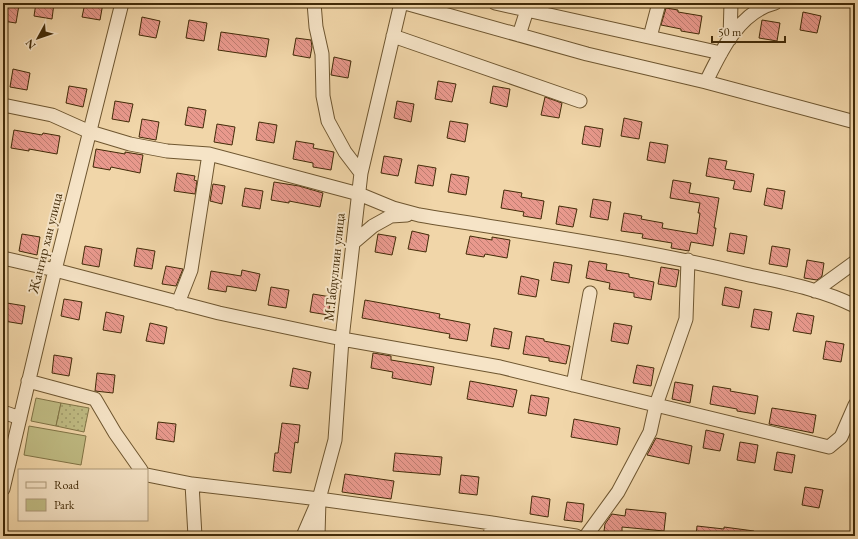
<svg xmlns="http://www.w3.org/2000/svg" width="858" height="539" font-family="'EB Garamond',serif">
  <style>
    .green { fill: #c0bc84; stroke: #817446 }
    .park { fill: url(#park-dots); stroke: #817446 }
    .building { fill: url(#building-back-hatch); stroke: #422b08 }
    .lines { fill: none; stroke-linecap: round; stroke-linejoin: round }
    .minor-casing { stroke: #6e5630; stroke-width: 15 }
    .minor { stroke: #f6e4c7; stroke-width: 13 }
    .labels { text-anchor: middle; stroke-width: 4; stroke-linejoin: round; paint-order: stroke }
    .street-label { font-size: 14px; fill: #422b08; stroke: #f6e4c7 }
  </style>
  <defs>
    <pattern id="park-dots" width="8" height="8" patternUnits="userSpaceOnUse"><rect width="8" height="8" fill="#c0bc84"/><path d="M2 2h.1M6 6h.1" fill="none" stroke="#9e996a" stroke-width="1.8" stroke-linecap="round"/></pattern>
    <pattern id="building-back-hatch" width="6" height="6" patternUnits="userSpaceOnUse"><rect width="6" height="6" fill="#e9998d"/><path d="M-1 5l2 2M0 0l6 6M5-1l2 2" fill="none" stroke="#be7d71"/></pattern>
  </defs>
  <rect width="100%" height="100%" fill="#f1d6a9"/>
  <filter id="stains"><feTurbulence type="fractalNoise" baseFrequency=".005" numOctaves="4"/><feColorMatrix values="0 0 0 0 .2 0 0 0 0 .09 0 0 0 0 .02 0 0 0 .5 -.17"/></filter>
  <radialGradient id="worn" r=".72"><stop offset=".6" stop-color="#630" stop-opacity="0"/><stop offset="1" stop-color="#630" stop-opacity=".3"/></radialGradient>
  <path class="green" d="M36 398 61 403 56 426 31 421Z
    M29 426 86 436 81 465 24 455Z"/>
  <path class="park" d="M61 403 89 408 84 432 56 426Z"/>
  <path class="building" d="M3 3 19 5 16 23 3 21Z
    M36 3H54L52 19 34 16Z
    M85 3H103L100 20 82 17Z
    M666 8 678 10V12L702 16 699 34 681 31V29L661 25Z
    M803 12 821 16 817 33 800 30Z
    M142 17 160 21 156 38 139 35Z
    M189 20 207 23 204 41 186 38Z
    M762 20 780 23 777 41 759 38Z
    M221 32 269 39 266 57 218 50Z
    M296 38 311 40 312 47 310 58 293 55Z
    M334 57 351 61 348 78 331 75Z
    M13 69 30 73 27 90 10 87Z
    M438 81 456 84 452 102 435 99Z
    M69 86 87 89 83 107 66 103Z
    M493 86 510 89 507 107 490 103Z
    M545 97 562 103 559 118 541 115Z
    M115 101 133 104 129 122 112 119Z
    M397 101 414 104 411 122 394 118Z
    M188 107 206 110 203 128 185 125Z
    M624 118 642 122 639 139 621 136Z
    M142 119 159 122 156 140 139 137Z
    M450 121 468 124 465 142 447 138Z
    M259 122 277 125 274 143 256 140Z
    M217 124 235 127 232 145 214 142Z
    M585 126 603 129 600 147 582 144Z
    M14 130 42 135 43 133 60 136 57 154 29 149V151L11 148Z
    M296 141 314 144 313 148 334 152 331 170 313 167V163L293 159Z
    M650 142 668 145 665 163 647 160Z
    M96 149 125 154V152L143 155 140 173 111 167 110 170 93 167Z
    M384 156 402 159 398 176 381 173Z
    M709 158 727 161 725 169 754 174 751 192 733 189 735 181 706 176Z
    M418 165 436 168 433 186 415 183Z
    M177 173 195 176 194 180 197 181 195 194 174 191Z
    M451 174 469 177 466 195 448 192Z
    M673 180 691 183 689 193 719 198 714 228H716L713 246 691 242 689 251 671 248 672 243 642 238 643 234 621 231 624 213 642 216 641 219 663 223 662 228 697 234 700 213H698L700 203 670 198Z
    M274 182 299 186 323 193 320 207 289 201V203L271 200Z
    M213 184 225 186 222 204 210 201Z
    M245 188 263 191 260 209 242 206Z
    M767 188 785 191 782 209 764 205Z
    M504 190 522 193 521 197 544 201 541 219 523 216 524 212 501 208Z
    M593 199 611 202 608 220 590 217Z
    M559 206 577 209 573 227 556 224Z
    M412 231 429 235 426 252 408 249Z
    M730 233 747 236 744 254 727 251Z
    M22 234 40 237 37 255 19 251Z
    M378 234 396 237 392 255 375 252Z
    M470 236 492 240V237L510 240 507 258 485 254 484 257 466 254Z
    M85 246 102 249 99 267 82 264Z
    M772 246 790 249 787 267 769 264Z
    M137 248 155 251 152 269 134 266Z
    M807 260 824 263 822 276 817 280 804 278Z
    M589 261 607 264 606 270 629 274V277L654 282 651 300 634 297V293L609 289 610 283 586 278Z
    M554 262 572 265 569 283 551 280Z
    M166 266 183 269 176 286 162 284Z
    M661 267 679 270 676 287 658 284Z
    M242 270 260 274 256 291 227 286 226 292 208 289 211 271 241 276Z
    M521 276 539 280 536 297 518 294Z
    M271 287 289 290 286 308 268 305Z
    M725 287 742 291 739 308 722 305Z
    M313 294 331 297 328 315 310 312Z
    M64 299 82 302 79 320 61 316Z
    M365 300 440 314 439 318 470 324 467 341 449 338 450 334 362 318Z
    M7 303 25 306 22 324 4 321Z
    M754 309 772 312 769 330 751 327Z
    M106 312 124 316 121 333 103 330Z
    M797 313 814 316 811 334 793 331Z
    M150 323 167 327 164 344 146 341Z
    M614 323 632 326 628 344 611 341Z
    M494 328 512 332 509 349 491 346Z
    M526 336 544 339V341L570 346 566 364 549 361V358L523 354Z
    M826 341 844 344 841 362 823 359Z
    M373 353 391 356V360L434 367 431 385 392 378 393 372 371 368Z
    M54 355 72 358 69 376 52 373Z
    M637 365 654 368 651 386 633 383Z
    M293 368 311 372 308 389 290 386Z
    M97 373 115 375 113 393 95 391Z
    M470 381 517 390 513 407 467 399Z
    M675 382 693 385 690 403 672 399Z
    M713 386 731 389 730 391 758 396 755 414 737 411V409L710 404Z
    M531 395 549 398 546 416 528 413Z
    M772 408 816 415 813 433 769 424Z
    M574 419 620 428 617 445 571 437Z
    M158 422 176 424 174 442 156 439Z
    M282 423 300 425 298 443 295 442 291 473 273 471 275 453H278Z
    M706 430 724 434 720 451 703 448Z
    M656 438 692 446 689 464 647 455Z
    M740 442 758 445 755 463 737 460Z
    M777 452 795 455 792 473 774 470Z
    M395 453 442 457 440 475 393 471Z
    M345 474 394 481 391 499 342 492Z
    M461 475 479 477 477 495 459 493Z
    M805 487 823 490 819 508 802 505Z
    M532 496 550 499 548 517 530 514Z
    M567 502 584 504 582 522 564 520Z
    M626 509 666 513 664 531 622 527V533L604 531 605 524 612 514 625 516Z
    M697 526 724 529V527L754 531 753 536H696Z"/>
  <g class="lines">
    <defs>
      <path id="minor" d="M314 3 316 27 322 54 323 96 328 121 345 152 361 173
        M405 3 587 54 706 82 855 122
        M495 3 721 53
        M519 35 527 10
        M393 36 580 101
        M650 37 659 3
        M730 39 731 3
        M706 82C721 51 739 12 775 3
        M3 105 52 115 90 132 130 144 167 151 209 154 359 194 393 208 419 215C528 233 638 248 745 274 781 282 821 289 855 306
        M353 243 373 226 391 216 407 215
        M3 258 55 270 219 313 342 339 500 367 829 447 841 437 855 405
        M815 291 855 262
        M178 303 191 270 209 154
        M28 381 95 399 115 433 141 470
        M573 385 590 293
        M3 412 20 418
        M147 475 192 484 319 499 492 523 576 536
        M192 484 195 536
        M3 489 55 270 122 3
        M303 536 316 506
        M318 536 319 499 335 440 342 339 361 173 401 3
        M490 536 492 523
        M586 536 618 492 650 432 656 405 686 319 688 260"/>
    </defs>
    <use href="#minor" class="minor-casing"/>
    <use href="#minor" class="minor"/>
  </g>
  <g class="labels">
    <g class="street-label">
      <text transform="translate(45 243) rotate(-76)" y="5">Жангир хан улица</text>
      <text transform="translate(334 267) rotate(-84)" y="5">М.Габдуллин улица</text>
    </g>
  </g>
  <rect width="858" height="539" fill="none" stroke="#f1d6a9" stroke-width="16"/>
  <rect x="4" y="4" width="850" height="531" fill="none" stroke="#422b08" stroke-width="2"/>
  <rect x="8" y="8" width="842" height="523" fill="none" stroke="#422b08"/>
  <rect x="18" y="469" width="130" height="52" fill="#f6e4c7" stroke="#ae9a7b"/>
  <rect x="26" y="482" width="20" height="6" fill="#f6e4c7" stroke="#ae9a7b"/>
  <text x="54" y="489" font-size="12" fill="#422b08">Road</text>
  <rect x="26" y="499" width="20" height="12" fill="#c0bc84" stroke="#ae9a7b"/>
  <text x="54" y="509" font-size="12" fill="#422b08">Park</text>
  <g transform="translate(38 38) rotate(230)" stroke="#f6e4c7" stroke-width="3" paint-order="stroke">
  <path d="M0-3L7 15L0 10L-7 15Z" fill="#422b08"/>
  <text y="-6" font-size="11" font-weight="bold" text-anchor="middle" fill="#422b08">N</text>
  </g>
  <path d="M712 36v6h73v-6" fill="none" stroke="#422b08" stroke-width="2"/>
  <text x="718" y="36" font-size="12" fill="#422b08" stroke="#f6e4c7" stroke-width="3" paint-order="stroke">50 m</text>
  <rect width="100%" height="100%" filter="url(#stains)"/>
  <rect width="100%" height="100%" fill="url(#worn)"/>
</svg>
